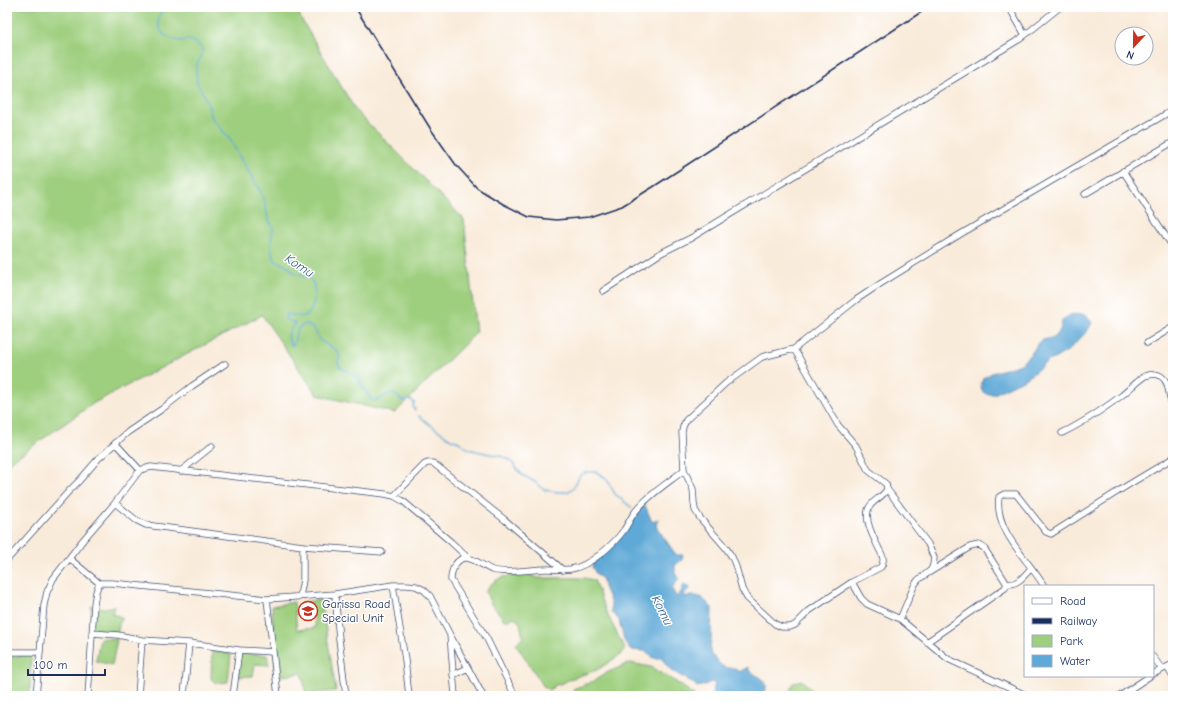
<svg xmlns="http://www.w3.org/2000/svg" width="1180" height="703" font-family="'Comic Neue',sans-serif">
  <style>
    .green { fill: #9ecf7e; stroke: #5c7f6e }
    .water { fill: #5ea9d7; stroke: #3c6c9a }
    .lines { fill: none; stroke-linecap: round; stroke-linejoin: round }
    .stream { stroke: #5ea9d7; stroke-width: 1.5 }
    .street-casing { stroke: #3c4b71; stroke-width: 7 }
    .street { stroke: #fff; stroke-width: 5.5 }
    .rail { stroke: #1b2f5e; stroke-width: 1.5 }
    .labels { text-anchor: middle; stroke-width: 3; stroke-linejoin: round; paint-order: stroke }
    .poi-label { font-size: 12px; fill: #1b2f5e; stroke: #fff; text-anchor: start }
    .water-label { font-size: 13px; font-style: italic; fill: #36608e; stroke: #fff }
  </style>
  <rect width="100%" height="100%" fill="#fff"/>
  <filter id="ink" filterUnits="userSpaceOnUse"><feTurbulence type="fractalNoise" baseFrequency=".025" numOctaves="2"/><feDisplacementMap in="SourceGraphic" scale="8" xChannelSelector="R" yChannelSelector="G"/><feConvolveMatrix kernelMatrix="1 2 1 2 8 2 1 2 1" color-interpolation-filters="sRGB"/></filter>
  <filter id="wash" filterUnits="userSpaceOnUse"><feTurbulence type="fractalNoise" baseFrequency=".012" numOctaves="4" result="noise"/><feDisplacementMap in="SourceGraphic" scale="16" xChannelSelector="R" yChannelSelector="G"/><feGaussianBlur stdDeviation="0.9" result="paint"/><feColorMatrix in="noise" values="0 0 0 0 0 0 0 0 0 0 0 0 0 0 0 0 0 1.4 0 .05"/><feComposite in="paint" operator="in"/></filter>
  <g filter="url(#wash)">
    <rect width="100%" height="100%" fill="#f9ebda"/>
    <path class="green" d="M7 7H300V17L356 111 464 219 476 333 395 413 317 395 262 315 94 403 7 464Z
      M527 574 538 578H584L594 580 607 614 625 649 620 655 597 670 570 679 563 683 556 685 549 690 544 687 516 644 519 640 523 638 520 623 514 617 508 620H504C501 614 495 610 491 604 489 600 488 596 485 592 495 575 510 576 527 574Z
      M321 600 336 691 306 694 302 673 276 677 272 606 294 602 297 630 315 628 313 609 302 607V602Z
      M91 606C99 609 106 608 114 606L112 614 122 617 119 624 118 632 92 631Z
      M100 638 117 639 112 665 96 661Z
      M212 651 231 654 228 682 216 683 211 679Z
      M31 653 30 696H7L8 658Z
      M237 653 267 655 269 665 255 664 253 676 237 677Z
      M630 663 651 667 681 685 695 696H574L573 689 594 681 606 673Z
      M802 680 818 696H788L793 683Z"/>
    <path class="water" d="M1082 314 1088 317 1092 323 1088 330 1069 350 1054 359 1048 361 1027 378 994 394H986L982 391 981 386 983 378 992 373 1021 364 1034 350 1037 344 1043 340 1052 338 1057 335 1060 330 1062 321 1068 316Z
      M644 503C647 509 649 516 652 522L658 519 656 526 676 555H683L682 560 675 565V573L679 578 672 588 674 593 677 597 681 592 684 584 690 587 689 590 685 593V597C700 594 702 597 712 608L711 640 710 652C715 657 718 664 724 667 730 670 731 664 739 672L748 667 750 672C762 678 770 680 764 696H711L715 684 711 682 705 685 697 687C691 680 682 677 674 672 669 669 665 663 661 657 652 661 653 656 647 652 643 650 635 651 630 650L624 640 619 620 611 612C613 599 602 590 603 579L597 575 592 567C596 554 605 555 613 546 620 538 625 529 630 520 634 514 639 509 644 503Z"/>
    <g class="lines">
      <path class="stream" d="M164 7 158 18 159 27 163 34 169 38 180 41 189 40 197 43 202 49V55L198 62 196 69 197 83 207 101 212 118 231 141 240 158 261 192 265 203 268 219 273 227C272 237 268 250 275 260 278 263 282 263 286 265 290 266 291 271 295 273 298 275 303 275 306 277 316 280 315 292 314 300 313 305 312 311 308 314 304 318 292 316 287 314L285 317V319L295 323 294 325C288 331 286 339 292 346L294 344C296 334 295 327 306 324 311 326 315 329 317 334 318 336 319 339 320 340 328 347 334 345 340 356L338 362 339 366 357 377 371 400C378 402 383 397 389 393L396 395 402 401 411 400 414 402 413 407 415 410
        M419 416 429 424 451 439 459 442 469 449 476 451 504 457 510 460 522 475 535 482 545 490 558 492H568L574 487 580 475 587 472H596L606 478 615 494 632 508"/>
    </g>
  </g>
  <g filter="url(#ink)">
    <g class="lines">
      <defs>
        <path id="street" d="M1009 7 1025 35
          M1123 171 1173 247
          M1085 194 1173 142
          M603 291 661 253 691 238 1020 39 1060 7
          M1147 343 1173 327
          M794 349 838 425 856 446 868 470 886 484 887 489C883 498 871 500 868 510 865 523 874 538 879 549 881 553 884 557 883 561 883 564 882 564 881 567L852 582 809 611 795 625 790 627H782L775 624 747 598 742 589 736 567 732 557 726 548 700 518 695 510 694 503 693 489 684 470 682 432 683 427 686 420 726 383 762 357 794 349 856 300 880 284 959 235 1173 110
          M1062 433C1083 423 1102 410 1121 396 1129 390 1137 381 1145 376 1151 374 1158 373 1162 377 1171 384 1167 396 1173 405
          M115 443 140 470
          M181 471 212 446
          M887 489 928 544 934 558 933 565 931 570 918 580 914 586 900 619
          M394 496 425 464 428 463H433L505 520 563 570
          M115 503 136 520 146 525 303 546V580L300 596
          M303 546 382 552
          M70 559 99 583H112L267 599 335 594 393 585H407L416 586 424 590 430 596 450 635 455 696
          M7 560 69 491 79 481 99 458 128 432 162 409 192 386 225 364
          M922 577 970 547 979 545 984 548 1007 584 1005 588 927 642
          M852 582 861 598 867 604 900 619 948 659 1028 696
          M1007 584C1018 585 1025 575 1031 568
          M393 585 405 660 409 696
          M1044 586C1028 559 994 531 999 497L1004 494H1016L1046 532 1051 534 1128 485 1173 458
          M335 594 339 639 346 696
          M267 599 278 696
          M92 633 118 635 142 640 138 696
          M451 637 468 668
          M142 640 189 643
          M7 652H40L36 696
          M40 652 44 605 47 592 53 579 83 540 115 503 140 470 151 467 385 494 394 496 403 501 451 542 468 558
          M1153 657 1162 669
          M1167 667 1173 677
          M1153 674 1173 664
          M453 675 468 668 483 696
          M88 696 94 604 96 592 99 583
          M184 696 189 643 239 650 273 652
          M233 696 239 650
          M515 696 487 639 451 580C451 571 456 557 467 558 475 559 485 567 492 570 506 574 532 569 547 569 555 569 563 570 571 569 590 566 613 545 624 530 628 524 631 517 635 512 648 495 668 483 684 470
          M1120 696 1150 676"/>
      </defs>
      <use href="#street" class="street-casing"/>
      <use href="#street" class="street"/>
      <path class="rail" d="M355 7 430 128 456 165 477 188 503 204 529 217 556 220 589 217 622 206 653 187 929 7"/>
    </g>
  </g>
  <defs>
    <symbol id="school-ring" viewBox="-11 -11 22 22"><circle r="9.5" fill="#fff" stroke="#c8321e" stroke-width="1.5"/><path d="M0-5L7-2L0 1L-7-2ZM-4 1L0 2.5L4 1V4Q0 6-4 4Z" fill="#c8321e"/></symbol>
  </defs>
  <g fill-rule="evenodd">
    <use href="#school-ring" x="297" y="600" width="22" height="22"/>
  </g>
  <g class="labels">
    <g class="poi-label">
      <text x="322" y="608">Garissa Road<tspan x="322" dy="14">Special Unit</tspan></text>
    </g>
    <g class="water-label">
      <text transform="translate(300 265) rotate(33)" y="5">Komu</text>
      <text transform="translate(663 610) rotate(64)" y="5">Komu</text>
    </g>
  </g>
  <rect width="1180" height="703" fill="none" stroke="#fff" stroke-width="24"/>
  <rect x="1024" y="585" width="130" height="92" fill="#ffffff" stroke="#a4acbf"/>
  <rect x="1032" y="598" width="20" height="6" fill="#ffffff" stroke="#a4acbf"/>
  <text x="1060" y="605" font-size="12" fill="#1b2f5e">Road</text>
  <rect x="1032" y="618" width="20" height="6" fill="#1b2f5e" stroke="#a4acbf"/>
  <text x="1060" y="625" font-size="12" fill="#1b2f5e">Railway</text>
  <rect x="1032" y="635" width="20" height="12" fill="#9ecf7e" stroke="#a4acbf"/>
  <text x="1060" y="645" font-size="12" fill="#1b2f5e">Park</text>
  <rect x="1032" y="655" width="20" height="12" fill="#5ea9d7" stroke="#a4acbf"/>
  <text x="1060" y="665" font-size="12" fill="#1b2f5e">Water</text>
  <g transform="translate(1134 46) rotate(202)"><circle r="19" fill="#ffffff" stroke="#a4acbf"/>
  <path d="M0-3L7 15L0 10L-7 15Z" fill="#c8321e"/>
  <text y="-6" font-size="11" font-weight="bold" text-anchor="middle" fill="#1b2f5e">N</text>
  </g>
  <path d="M28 669v6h77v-6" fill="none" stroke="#1b2f5e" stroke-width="2"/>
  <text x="34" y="669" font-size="12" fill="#1b2f5e" stroke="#ffffff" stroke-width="3" paint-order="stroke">100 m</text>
</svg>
